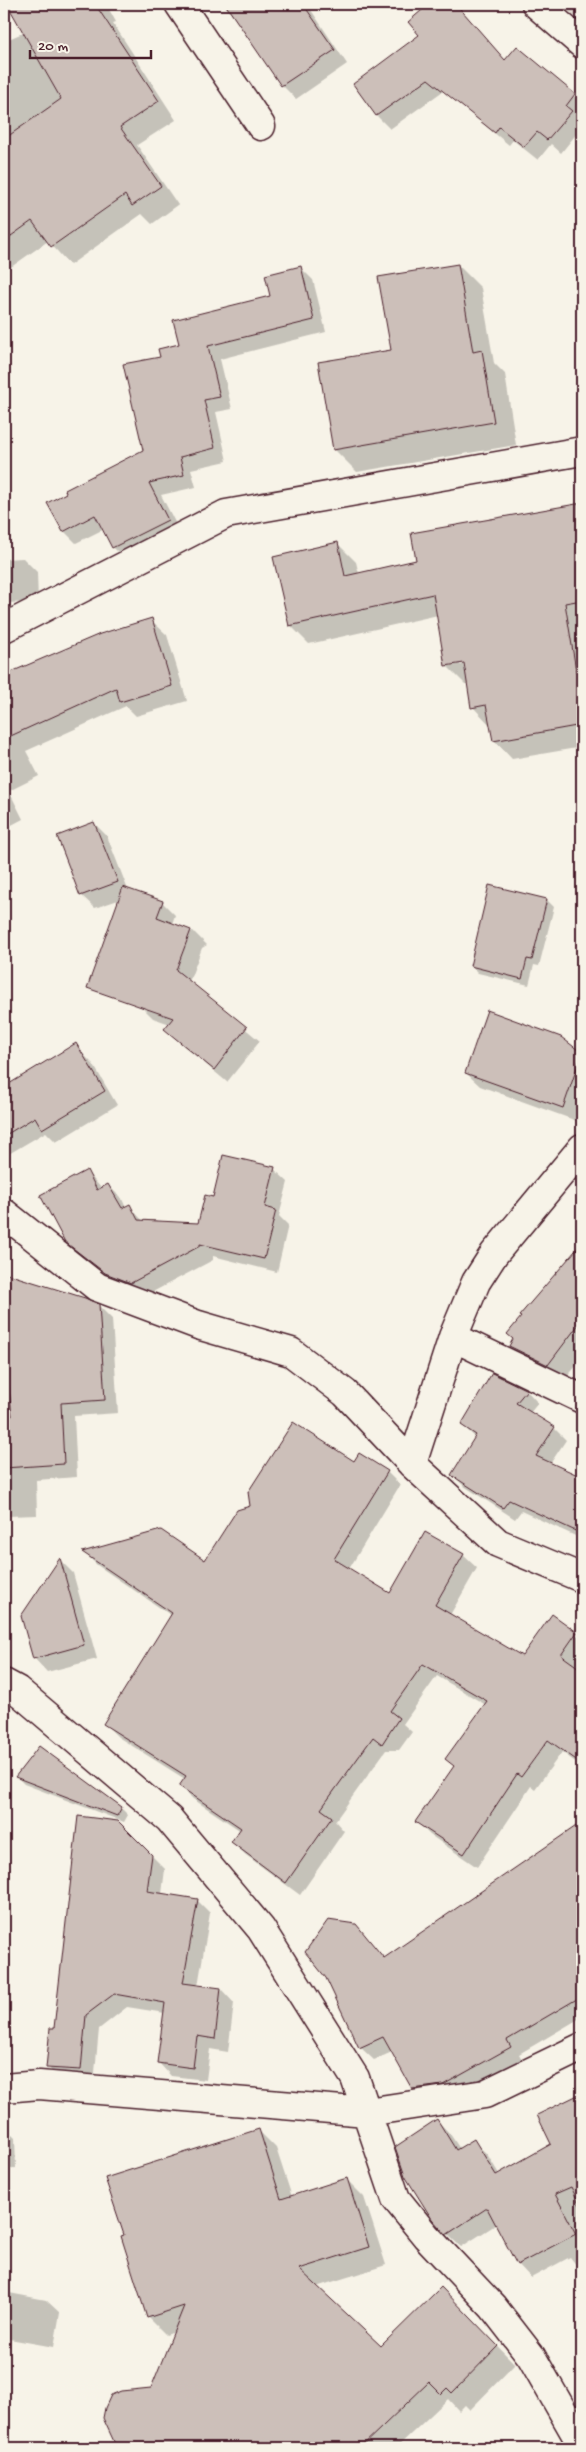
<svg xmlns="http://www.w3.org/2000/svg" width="586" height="2452" font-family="'Gochi Hand',sans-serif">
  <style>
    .green { fill: #ded4cc; stroke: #947a7c }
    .shadow { fill: #0003; fill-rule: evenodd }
    .building { fill: #ccbfb9; stroke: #4a1f2b }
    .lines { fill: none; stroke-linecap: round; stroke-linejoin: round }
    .street-casing { stroke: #4a1f2b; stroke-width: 31 }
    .street { stroke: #f7f3e8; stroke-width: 28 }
  </style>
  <rect width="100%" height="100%" fill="#f7f3e8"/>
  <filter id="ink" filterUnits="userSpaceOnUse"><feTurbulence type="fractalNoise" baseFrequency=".02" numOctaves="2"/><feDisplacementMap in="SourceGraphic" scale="10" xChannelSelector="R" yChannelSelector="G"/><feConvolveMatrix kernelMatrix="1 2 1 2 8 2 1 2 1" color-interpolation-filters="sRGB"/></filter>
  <g filter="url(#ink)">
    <path class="green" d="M555 4H582V27Z"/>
    <path class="shadow" d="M9 4H106L116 22 113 23 176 120 137 145 178 205 152 224 142 214 70 265 48 241 4 272V41L25 32Z
      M224 4H307L347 64 296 99 282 85Z
      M431 4H456L506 61 517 48 582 103V115L579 120 582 127 561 153 551 144 538 160 513 140 509 145 443 91 390 129 377 116 421 36 410 22Z
      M458 265 481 288 494 363 505 374 516 445 357 472 334 449 392 351Z
      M300 267 313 280 326 332 220 359 232 409 216 412 227 461 191 469 196 487 161 495 180 532 126 560 113 547 104 529 76 543 64 531 144 451 161 358 181 345 272 297Z
      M582 504V747L512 759 494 740 491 726 473 707 469 684H465L447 666 438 615 309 644 290 625 338 544 356 562 359 574 417 561 413 534ZM460 662 471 663 460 665Z
      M23 558 37 572 38 602 4 603V559Z
      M151 620 167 635 187 701 136 716 126 706 26 751 39 776 9 791 23 819 4 829V676L101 635Z
      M94 823 107 836 128 890 162 902 175 915 172 924 195 933 207 945 202 948 189 982 260 1041 227 1082 179 1042 166 1029 170 1024 153 1018 141 1006 160 968 103 994 91 982 121 899 95 908 81 895Z
      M547 900 554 907 539 966 534 965 529 985 478 973 471 966Z
      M560 1038 582 1054V1105L577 1121 480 1086 466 1073Z
      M67 1050H79L93 1064 117 1105 56 1142 46 1132 7 1155 4 1151V1088Z
      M274 1169 288 1182 279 1216 288 1225 277 1272 213 1256V1260L145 1296 120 1286 66 1241 87 1172 102 1189 108 1185 122 1199 126 1208 129 1206 144 1222 199 1224 214 1198Z
      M582 1244V1354L576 1362 578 1364 564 1380 526 1362 510 1346 523 1318 521 1316Z
      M4 1275 85 1299 98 1305 112 1319 118 1413 74 1416 77 1477 36 1480 37 1515 8 1516 4 1512V1417L13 1416 8 1371 4 1370Z
      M493 1375 527 1391 538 1403 530 1413 554 1428 566 1440 550 1464 582 1479V1539L521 1511 515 1519 464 1486 452 1474 476 1438 462 1425Z
      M355 1462 387 1472 400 1485 349 1569 390 1595 463 1555 477 1568 450 1615 522 1658 552 1616 582 1639V1656L575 1666 582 1671V1767L562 1752 535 1789 531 1786 477 1867 430 1835 417 1822 455 1767 447 1759 486 1705 437 1676 403 1724 412 1732 399 1750H386L335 1821 344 1831 300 1895 246 1855 232 1842 241 1831 193 1799 180 1786 185 1779 118 1737 105 1724 172 1616 97 1565 84 1552 205 1562 252 1507Z
      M60 1560 73 1573 97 1659 47 1672 34 1658Z
      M17 1777 121 1808 128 1815 124 1822 24 1784Z
      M118 1822 165 1869 162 1894 197 1900 210 1913 198 1986 221 1989 234 2003 228 2052 210 2049 206 2080 171 2076 158 2062 165 2013 127 2007 99 2029 94 2083 61 2081 48 2067 55 2030Z
      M582 1824V2017L519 2054 523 2061 456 2097 426 2102 413 2089 392 2052 374 2060 360 2047 355 1926 385 1959Z
      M582 2095V2272L570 2257 531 2278 518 2264 497 2224 461 2247 447 2234 437 2120 450 2134 460 2149 473 2141 487 2154 499 2174 552 2144 538 2116Z
      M4 2127 15 2138 16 2168 4 2169Z
      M259 2131 276 2148 292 2197 347 2180 364 2197 386 2265 316 2287 381 2348 441 2289 515 2364 470 2410 465 2405 459 2411 448 2399 396 2448H114L152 2390 175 2332 166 2335 148 2317Z
      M4 2292 46 2300 60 2313 54 2347 4 2338Z"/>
    <path class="building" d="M7 4H95L159 101 120 127 161 186 132 206 125 195 51 247 32 221 4 241V139L61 99Z
      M225 4H303L335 50 281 86Z
      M429 4H456L505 60 517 46 575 94 566 106 572 111 547 140 537 132 524 147 499 127 495 133 428 79 376 116 353 84 419 35 408 22Z
      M458 264 473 352 482 350 494 422 333 450 318 362 391 350 378 277Z
      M301 266 314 320 208 346 220 397 204 400 215 448 180 457 184 475 149 483 168 520 112 548 95 515 63 532 47 503 66 493 65 490 143 450 123 364 160 357 158 349 179 344 173 320 270 296 265 275Z
      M582 503V600L565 603 582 707V725L493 741 486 705 471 708 464 663 445 666 433 594 289 626 273 557 338 542 345 576 416 560 411 533Z
      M152 618 172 686 120 702 116 688 4 739V675L100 634Z
      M94 822 118 882 80 896 57 836Z
      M489 885 547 899 532 960 527 959 522 979 470 966Z
      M123 887 163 901 157 917 191 930 176 970 247 1027 214 1070 164 1029 173 1018 87 988Z
      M487 1010 561 1037 582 1053 563 1108 465 1073Z
      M76 1043 105 1091 42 1129 35 1117 4 1136V1087Z
      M223 1155 275 1167 265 1207 276 1210 264 1259 200 1244V1246L131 1283 105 1273 65 1242 40 1195 87 1170 97 1190 108 1184 122 1208 130 1204 138 1220 198 1223 205 1195 213 1197Z
      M582 1243V1320L548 1365 509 1346 513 1339 507 1334 521 1317 519 1316Z
      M4 1273 85 1298 99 1304 105 1400 61 1403 64 1464 4 1468V1416H12L6 1362 4 1361Z
      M492 1373 527 1390 516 1403 555 1427 536 1456 582 1477V1534L509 1500 503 1508 451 1475 476 1435 461 1425Z
      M293 1422 354 1461 359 1453 388 1471 334 1559 390 1593 425 1532 464 1554 435 1605 522 1656 552 1614 577 1632 561 1655 582 1670V1764L548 1740 521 1777 517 1774 464 1854 415 1822 454 1766 445 1759 487 1701 423 1664 390 1711 399 1718 382 1744 373 1737 321 1809 332 1817 286 1883 231 1842 241 1828 179 1786 186 1776 103 1724 172 1613 82 1552 161 1530 205 1560 237 1510 250 1506 248 1492Z
      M60 1558 84 1645 33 1659 21 1616Z
      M39 1746 122 1807 117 1816 15 1777Z
      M78 1816 118 1821 152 1855 147 1891 198 1899 183 1983 221 1988 215 2039 197 2036 193 2068 157 2063 165 2003 114 1994 86 2015 81 2070 46 2068 50 2028H54Z
      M582 1822V1996L507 2040 511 2047 443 2085 412 2089 383 2037 359 2048 326 1978 305 1952 328 1920 356 1924 384 1958Z
      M582 2093V2209L571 2187 555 2194 576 2234 517 2265 487 2208 446 2235 432 2219 405 2176 395 2147 437 2119 456 2150 474 2139 496 2175 551 2144 537 2115Z
      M259 2129 281 2199 347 2178 369 2247 299 2269 381 2346 441 2287 498 2346 452 2393 447 2388 441 2394 429 2382 360 2448H117L103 2418 105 2408 111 2395 121 2391 151 2388 184 2306 147 2318 121 2236 124 2235 105 2178Z"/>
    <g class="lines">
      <defs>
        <path id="street" d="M179 4 261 126
          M536 4 582 44
          M4 628 226 514 582 451
          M4 1213 97 1287 198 1325 291 1352 345 1393 412 1464 498 1543 582 1578
          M453 1337 582 1399
          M412 1464 453 1337 476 1282 494 1254 582 1148
          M4 1683 17 1690 169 1819 261 1929 355 2078 396 2199 426 2236 493 2307 531 2356 582 2445
          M4 2088 39 2085 367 2112 485 2094 582 2047"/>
      </defs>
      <use href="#street" class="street-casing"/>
      <use href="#street" class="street"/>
    </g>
  </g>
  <rect width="586" height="2452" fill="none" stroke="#f7f3e8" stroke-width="20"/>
  <rect x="10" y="10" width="566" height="2432" fill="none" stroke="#4a1f2b" stroke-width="2" filter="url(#ink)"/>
  <path d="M30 50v8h121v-8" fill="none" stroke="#4a1f2b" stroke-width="2.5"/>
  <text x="38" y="50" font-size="15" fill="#4a1f2b" stroke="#f7f3e8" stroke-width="4" paint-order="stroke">20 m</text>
</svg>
